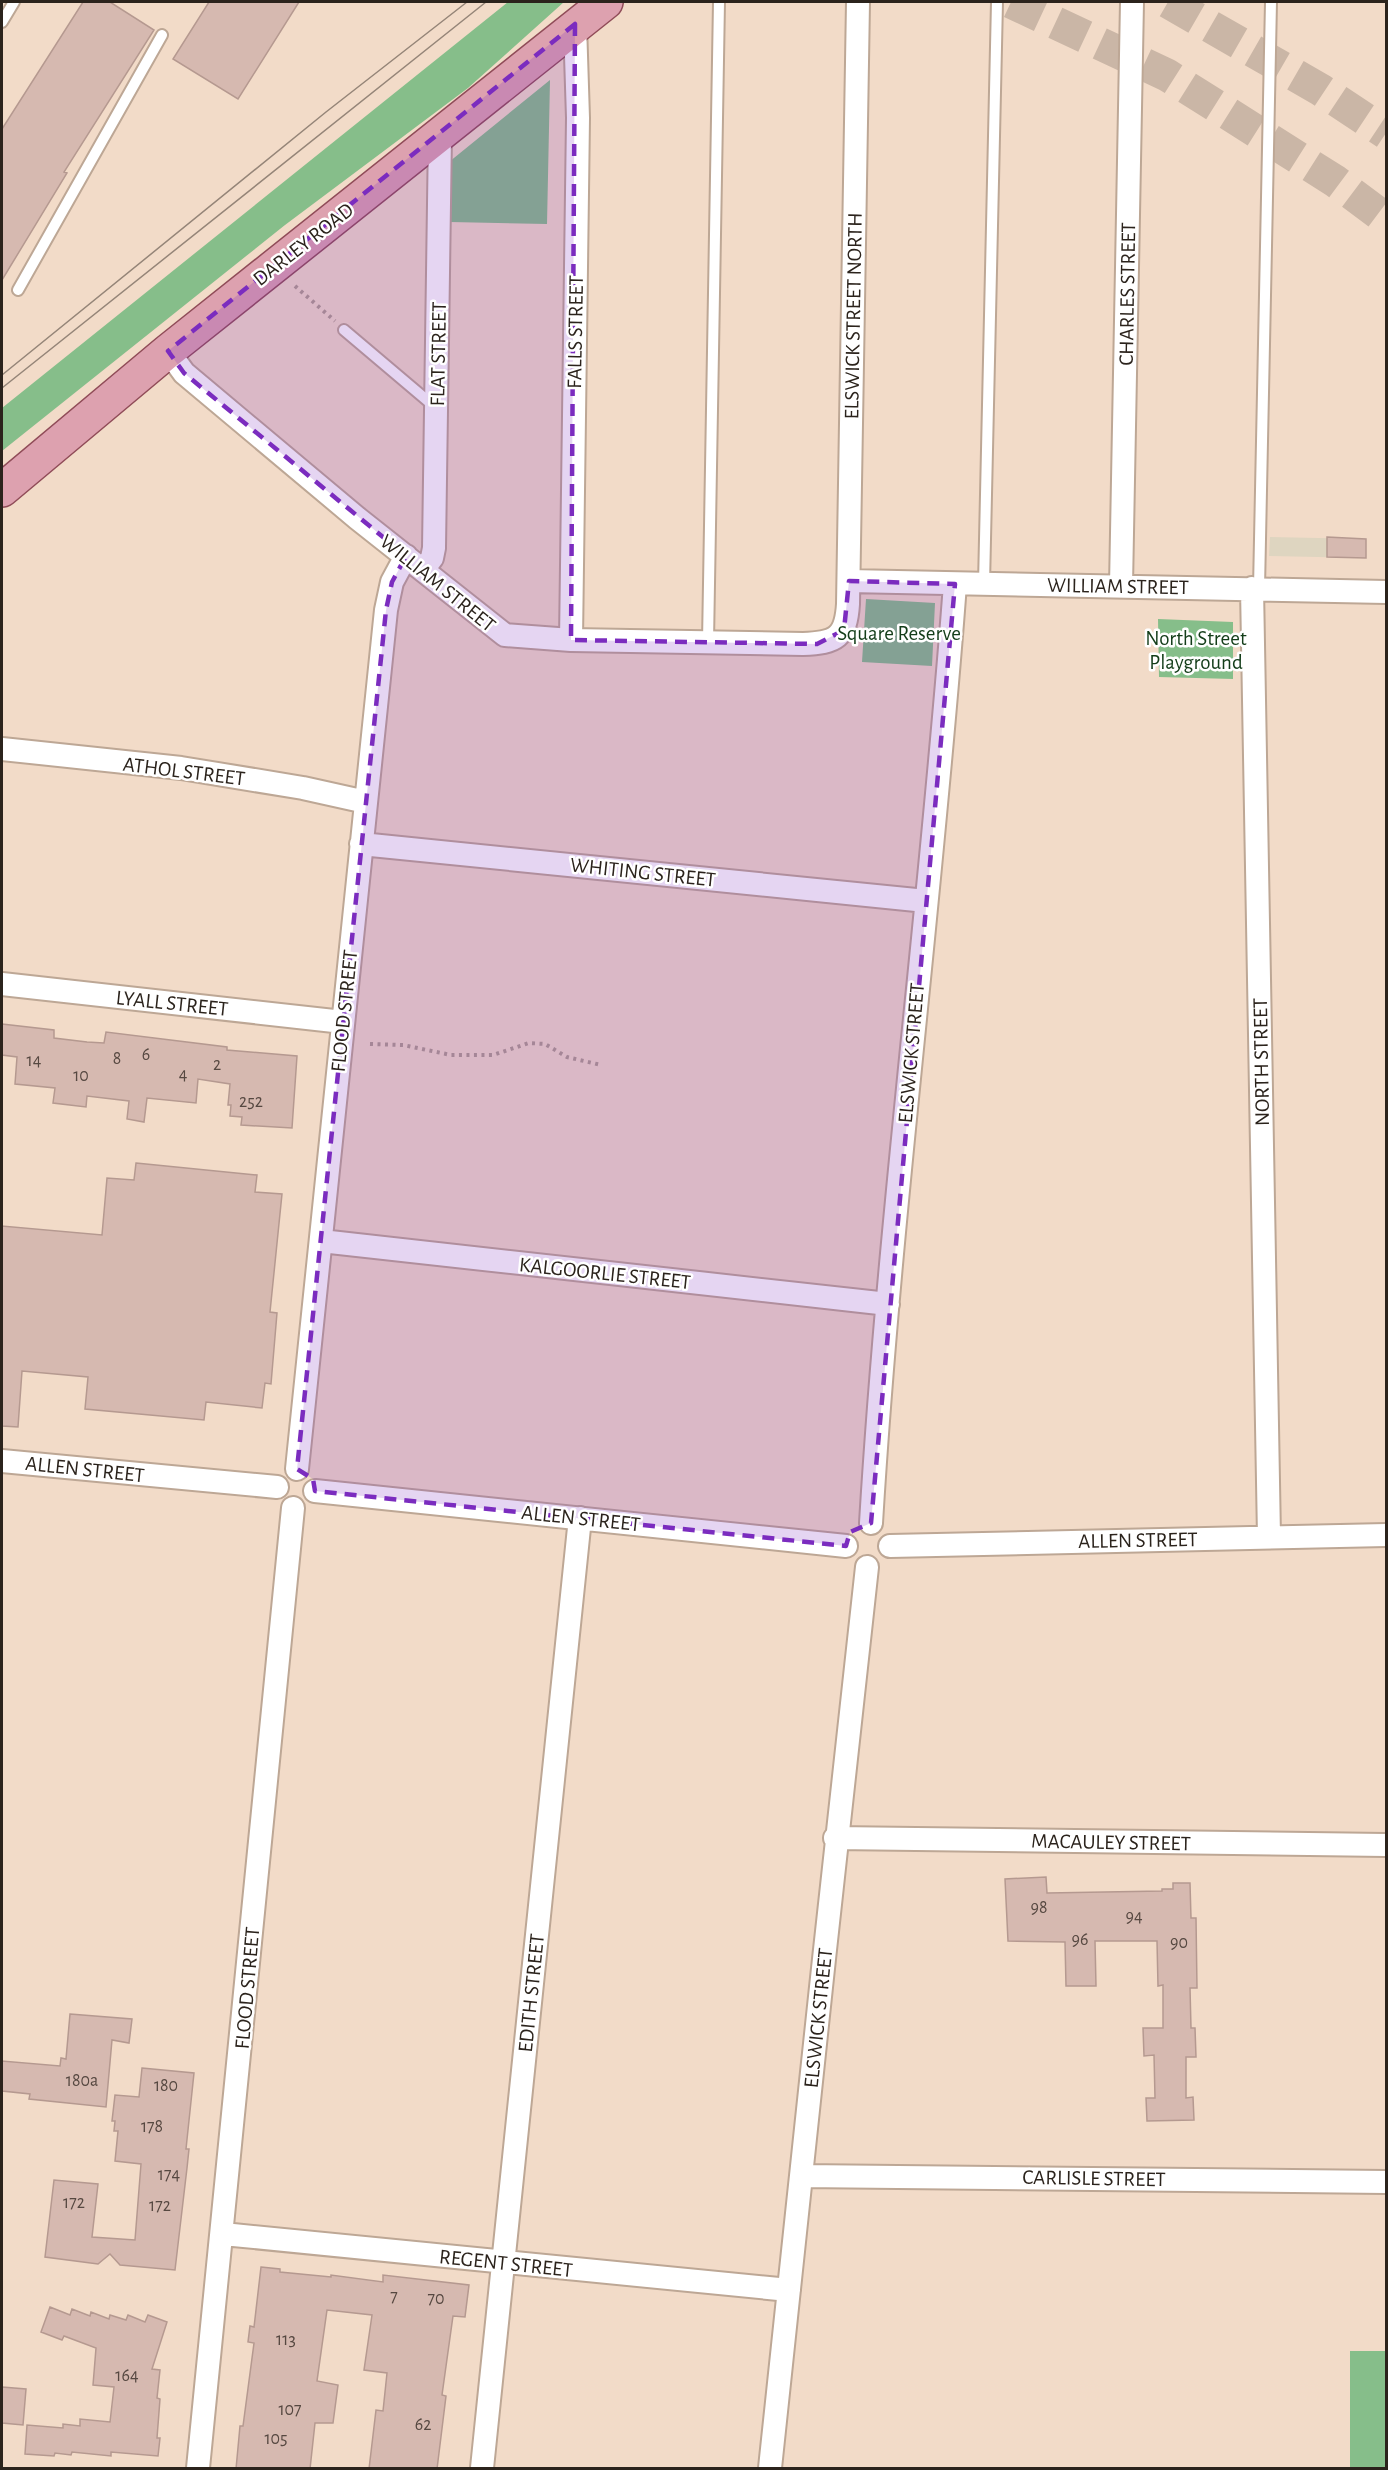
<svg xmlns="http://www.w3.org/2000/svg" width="1388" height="2470" font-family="'Alegreya Sans',sans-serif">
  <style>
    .commercial { fill: #ded5c0 }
    .green { fill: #86be8a }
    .building { fill: #d6b9b0; stroke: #b59990; stroke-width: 1.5 }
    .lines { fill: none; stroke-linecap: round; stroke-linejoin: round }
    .highway-tunnel { stroke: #cab6a6; stroke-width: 33; stroke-dasharray: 33 16; stroke-linecap: butt }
    .lane-casing { stroke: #bda795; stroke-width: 14 }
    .street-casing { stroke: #bda795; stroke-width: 26 }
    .primary-casing { stroke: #904c58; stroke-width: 36 }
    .path { stroke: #af9d8e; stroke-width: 4; stroke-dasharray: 3 4.5; stroke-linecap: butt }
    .lane { stroke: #fff; stroke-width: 10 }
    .street { stroke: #fff; stroke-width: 22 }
    .primary { stroke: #dda1af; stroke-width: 33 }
    .tram { stroke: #958578; stroke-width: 1.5 }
    .marked { fill: #7b2cbf; fill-opacity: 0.2; stroke: #7b2cbf; stroke-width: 4.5; stroke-dasharray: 12 8; stroke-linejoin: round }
    .labels { text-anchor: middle; stroke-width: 5; stroke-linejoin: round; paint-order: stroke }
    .number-label { font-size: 18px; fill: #564841 }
    .street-label { font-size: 21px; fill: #2b231c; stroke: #fff }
    .park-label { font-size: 21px; fill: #133d19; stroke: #fff }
  </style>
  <rect width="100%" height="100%" fill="#f2dbc8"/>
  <path class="commercial" d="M1270 537 1366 539V558L1269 556Z"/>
  <path class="green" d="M508 2H564L468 88 285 225 2 451V408Z
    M550 80 547 224 450 222 449 162Z
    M866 599 935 603 932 666 862 662Z
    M1158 619 1233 622V679L1159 677Z
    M1350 2351H1386V2468H1350Z"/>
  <path class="building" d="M83 2H110L154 30 64 172 67 173 2 280V129Z
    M209 2H299L238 99 173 59Z
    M1327 537 1366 539V558L1327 557Z
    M2 1024 54 1030V1038L87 1042 104 1043 106 1032 227 1047V1050L297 1056 292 1128 241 1125 242 1117 230 1116 231 1105H228L230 1084 198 1079 196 1103 147 1098 144 1122 127 1119 129 1101 87 1096 86 1107 53 1103 55 1088 15 1084 17 1057 2 1055Z
    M136 1163 257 1175 255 1192 282 1194 270 1312 277 1313 271 1384 265 1383 262 1408 206 1402 204 1420 85 1409 88 1377 22 1371 18 1427 2 1426V1226L102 1235 107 1178 134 1180Z
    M1046 1877 1047 1893 1162 1891V1889H1173V1883H1190L1191 1918H1196L1197 1988H1190L1191 2028H1195L1196 2057H1186V2098L1193 2097 1194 2120 1147 2121 1146 2098H1155L1154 2055 1144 2056 1143 2028H1163V1985L1158 1986 1157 1941H1095L1096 1986H1066L1065 1942 1008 1941 1005 1879Z
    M70 2014 132 2019 129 2043 112 2040 106 2107 29 2099 30 2094 2 2091V2061L60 2066 61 2058 66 2059Z
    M142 2068 194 2073 186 2149H189L187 2168 175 2270 120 2265 110 2254 98 2264 45 2257 54 2180 98 2184 92 2237 135 2240 141 2164 115 2161 118 2131H114L115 2121H112L115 2095 139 2097Z
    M261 2267 280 2269V2272L331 2277V2275L383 2282V2275L469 2285 465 2317 453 2316 442 2395 446 2396 437 2469H369L376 2410 383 2411 387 2373 364 2370 372 2315 327 2310 317 2381 338 2385 333 2423H315L310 2469H236L240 2426H243L254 2343 248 2342 250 2326 254 2327Z
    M50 2307 70 2315 72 2309 90 2316 91 2312 109 2319 110 2315 126 2320 128 2315 145 2322 148 2315 167 2322 152 2369 160 2370 157 2398 160 2399 157 2438H160L158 2456 111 2452V2456L72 2452 71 2455 55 2453 54 2456 25 2454 27 2425 63 2428V2424L80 2426V2419L110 2422 114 2387 93 2385 96 2348 64 2336 62 2340 41 2332Z
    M2 2387 26 2389 23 2425 2 2423Z"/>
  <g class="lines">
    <path class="highway-tunnel" d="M1011 2 1167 75 1335 181 1386 219
      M1168 2 1321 90 1386 133"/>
    <defs>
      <path id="lane" d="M2 22 14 2
        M18 290 162 35
        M344 330 435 407
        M984 584 997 2
        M1259 588 1271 2
        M708 642 719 2"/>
      <path id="street" d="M168 351 184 373 357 518 505 635 571 640 803 644C836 643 846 637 848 604L858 2
        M423 570 432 558 434 548 440 135
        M849 581 1386 592
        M1121 586 1132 2
        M1252 588 1269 1537
        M571 640 578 118 575 24
        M2 749 181 768 303 788 366 802
        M361 844 926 901
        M2 984 343 1022
        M321 1241 888 1304
        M2 1461 277 1487
        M297 1469 386 610 392 582 406 556
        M315 1491 846 1546
        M871 1523C890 1209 932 897 955 584
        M890 1546 1386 1535
        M835 1838 1386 1845
        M802 2176 1386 2182
        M223 2234 789 2290
        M198 2468 293 1508
        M482 2468 580 1518
        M770 2468C802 2168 833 1867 867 1567"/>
      <path id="primary" d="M2 490 168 351 606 2"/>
    </defs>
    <use href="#lane" class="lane-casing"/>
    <use href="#street" class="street-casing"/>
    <use href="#primary" class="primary-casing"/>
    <path class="path" d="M295 286 335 321
      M370 1044 403 1045 451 1055H493L529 1043 545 1044 567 1057 601 1065"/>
    <use href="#lane" class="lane"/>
    <use href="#street" class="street"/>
    <use href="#primary" class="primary"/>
    <path class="tram" d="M2 375 326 112 467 2
      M2 388 486 2"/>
  </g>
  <path class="marked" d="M575 24 571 640 817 644 844 630 849 581 955 584 871 1523 850 1532 846 1546 315 1491 313 1479 297 1469 386 610 392 582 406 556 184 373 168 351Z"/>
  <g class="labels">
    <g class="number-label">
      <text x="146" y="1060">6</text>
      <text x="117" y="1064">8</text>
      <text x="34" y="1066">14</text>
      <text x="217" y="1070">2</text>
      <text x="183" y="1080">4</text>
      <text x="81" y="1081">10</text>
      <text x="251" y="1107">252</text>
      <text x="1039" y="1913">98</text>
      <text x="1134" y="1922">94</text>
      <text x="1080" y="1945">96</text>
      <text x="1179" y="1948">90</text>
      <text x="82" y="2086">180a</text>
      <text x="166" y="2091">180</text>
      <text x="152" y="2132">178</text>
      <text x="169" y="2180">174</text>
      <text x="74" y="2208">172</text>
      <text x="160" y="2211">172</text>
      <text x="394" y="2302">7</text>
      <text x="436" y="2304">70</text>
      <text x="286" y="2345">113</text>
      <text x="127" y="2381">164</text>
      <text x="290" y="2415">107</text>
      <text x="423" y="2430">62</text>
      <text x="276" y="2444">105</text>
    </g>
    <g class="street-label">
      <text transform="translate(303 244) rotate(-38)" y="7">DARLEY ROAD</text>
      <text transform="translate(1127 294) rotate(-89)" y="7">CHARLES STREET</text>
      <text transform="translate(853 316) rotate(-89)" y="7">ELSWICK STREET NORTH</text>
      <text transform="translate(575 332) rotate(-89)" y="7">FALLS STREET</text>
      <text transform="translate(438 354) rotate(-89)" y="7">FLAT STREET</text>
      <text transform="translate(438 583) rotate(39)" y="7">WILLIAM STREET</text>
      <text transform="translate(1118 586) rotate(1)" y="7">WILLIAM STREET</text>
      <text transform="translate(184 771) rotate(7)" y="7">ATHOL STREET</text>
      <text transform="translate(643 872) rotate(6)" y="7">WHITING STREET</text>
      <text transform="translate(172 1003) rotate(6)" y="7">LYALL STREET</text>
      <text transform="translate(344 1011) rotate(-84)" y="7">FLOOD STREET</text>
      <text transform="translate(911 1053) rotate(-85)" y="7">ELSWICK STREET</text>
      <text transform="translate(1261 1062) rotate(-91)" y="7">NORTH STREET</text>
      <text transform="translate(605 1273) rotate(6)" y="7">KALGOORLIE STREET</text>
      <text transform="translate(85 1469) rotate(6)" y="7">ALLEN STREET</text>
      <text transform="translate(581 1518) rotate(6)" y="7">ALLEN STREET</text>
      <text transform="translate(1138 1540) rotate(-1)" y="7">ALLEN STREET</text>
      <text transform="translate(1111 1842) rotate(1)" y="7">MACAULEY STREET</text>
      <text transform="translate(247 1988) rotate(-85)" y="7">FLOOD STREET</text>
      <text transform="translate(531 1993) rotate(-84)" y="7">EDITH STREET</text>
      <text transform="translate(818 2018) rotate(-84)" y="7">ELSWICK STREET</text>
      <text transform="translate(1094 2178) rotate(1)" y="7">CARLISLE STREET</text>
      <text transform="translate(506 2263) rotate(6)" y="7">REGENT STREET</text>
    </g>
    <g class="park-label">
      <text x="899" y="640">Square Reserve</text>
      <text x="1196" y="645">North Street<tspan x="1196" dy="24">Playground</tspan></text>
    </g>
  </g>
  <rect width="1388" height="2470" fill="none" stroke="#2b231c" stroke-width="6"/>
</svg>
